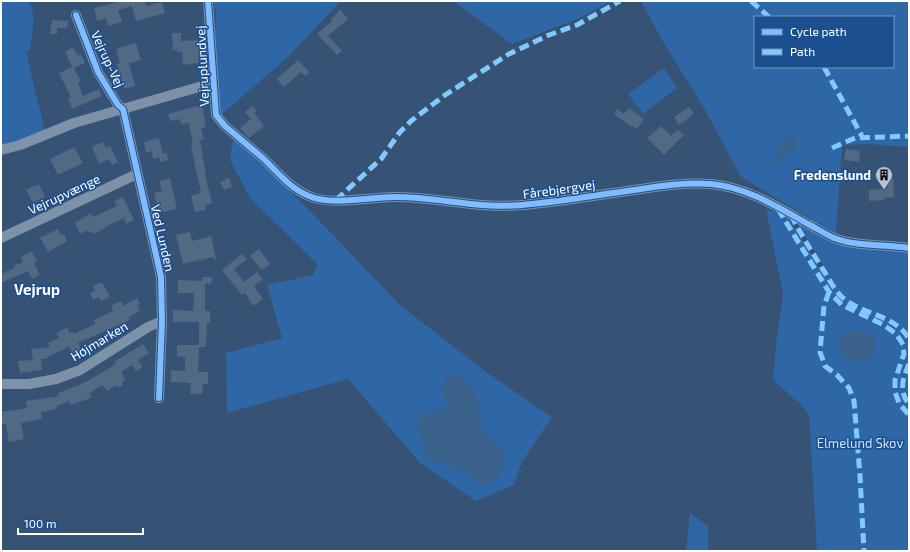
<svg xmlns="http://www.w3.org/2000/svg" width="910" height="552" font-family="'Exo 2',sans-serif">
  <style>
    .green { fill: #2f66a5; fill-rule: evenodd }
    .water { fill: #3b618d }
    .building { fill: #526984 }
    .lines { fill: none; stroke-linecap: round; stroke-linejoin: round }
    .street { stroke: #7d92a8; stroke-width: 10 }
    .quiet { stroke: #80caff; stroke-width: 5; stroke-dasharray: 10 5; stroke-linecap: butt }
    .cycleway-casing { stroke: #1b4f8f; stroke-width: 8 }
    .cycleway { stroke: #80bcff; stroke-width: 6 }
    .labels { text-anchor: middle; stroke-width: 3; stroke-linejoin: round; paint-order: stroke }
    .street-label { font-size: 13px; fill: #fff; stroke: #1b4f8f }
    .poi-label { font-size: 13px; font-weight: bold; fill: #fff; stroke: #1b4f8f; text-anchor: end }
    .park-label { font-size: 13px; fill: #cfe3fa; stroke: #1b4f8f }
    .quarter-label { font-size: 15px; font-weight: bold; fill: #fff; stroke: #1b4f8f }
  </style>
  <rect width="100%" height="100%" fill="#365274"/>
  <path class="green" d="M1 1H28C38 13 31 36 30 50L26 52 45 132 1 148Z
    M213 1H341L287 58 220 116 215 57 216 11Z
    M453 1H617L613 3H608L578 19 512 44Z
    M641 1H909V147L867 144 842 145 836 234 741 177 704 108 662 40ZM755 17H893V67H755Z
    M664 68 677 88 643 114 628 94Z
    M237 140 310 211 400 305 486 372 552 417 522 462 514 485 476 501 420 463 348 379 227 413 226 353 282 338 267 285 313 275 318 265 250 198 230 160 232 142ZM443 395 479 412C478 433 484 435 501 446L483 485 465 472 449 465 433 461 424 452 423 442V412C432 412 441 413 447 405L446 400Z
    M766 209 789 218 819 267 825 268 796 221 810 229 909 253V551H817L809 415 803 407 773 380 776 344 783 294Z
    M690 513 708 526V551H686Z"/>
  <path class="water" d="M789 136 793 137 797 147 793 151 784 152 782 163 778 165H776L775 163 777 160 776 156C779 148 781 140 789 136Z
    M853 331C858 332 867 332 871 335 880 343 873 357 864 361 842 370 825 334 853 331Z
    M451 372H455L469 383 478 397 479 412V422L483 434 501 446 505 463 496 479 483 485 465 472 449 465 433 462 424 452 423 442 418 434V421L423 412C432 412 441 413 447 405 447 401 445 400 443 396 439 387 444 377 451 372Z"/>
  <path class="building" d="M123 1H145L146 6 162 2 165 13 136 21 132 6 118 10 122 22 108 26 106 18 97 21 94 8Z
    M340 10 348 19 328 36 342 51 337 55 317 34 332 21 331 19Z
    M52 20 68 21 67 28H57V34H50Z
    M172 33H181V41L199 40 200 59H198L199 63 183 65 182 52H177V50H173Z
    M136 43 141 60 129 63 135 86 124 89 117 64 120 63 116 49Z
    M73 47 78 56 81 54 85 63 74 68 81 81 78 82 83 96 99 89 102 96 72 109 68 99 71 97 59 73 72 67 65 52Z
    M298 60 309 72 305 76 301 72 284 87 277 79Z
    M202 105 206 127 201 129 204 139 200 140 206 178 212 203 205 205 206 210 195 212 191 196 201 193 191 146 193 145 189 123 181 124 180 119 170 121 168 114Z
    M252 106 257 111 254 113 264 126 249 138 240 128 251 119 245 112Z
    M689 107 694 114 679 125 674 117Z
    M629 108 644 119 637 129 632 126 631 127 614 114 617 109 624 114Z
    M661 126 671 136 678 130 684 135 664 155 647 138Z
    M159 138 163 154 167 153 168 160 160 162 159 157 153 159 152 151 146 153 144 142Z
    M103 142 106 148 110 146 118 162 112 165 109 159 99 164 92 147Z
    M74 147 83 163 58 175 50 159Z
    M846 149 860 151 859 162 844 160Z
    M170 178 177 209 159 213 154 193 162 191 159 181Z
    M229 178 232 187 224 190 220 182Z
    M881 178H893L894 197 884 198 885 200 869 201V190L882 189Z
    M39 184 45 197 33 203 26 190Z
    M123 197 134 220 126 224 124 218 105 227V228L94 234 92 231 89 233 88 230 80 234 75 223 91 213 93 217 117 206 114 201Z
    M58 229 61 235 64 234 67 241 48 252 40 238Z
    M190 232 192 241 211 236 217 263 213 257 183 264 176 235Z
    M259 249 270 264 262 270 250 256Z
    M32 251 37 262 34 263 40 275 32 279 28 271 1 283V274L15 268 14 266 23 262 21 257Z
    M242 254 247 259 234 269 244 282 257 272 263 279 254 286 263 299 253 306 245 293 242 295 222 270Z
    M202 277H212L211 284 205 283V311H210V323H207L206 347H199V322H173V310L193 311 194 293H178V280L202 281Z
    M102 282 110 297 101 301 99 297 93 300 90 293 95 291 93 286Z
    M137 298 140 304 137 306 140 311 129 317 130 320 78 343 82 351 73 355 69 347 47 357V359H41L42 370 20 373 18 361 33 360 31 349 50 347 48 343 59 338 56 333 67 328 70 333 73 332 74 334 95 324 94 320 113 311 111 306 121 301 123 306Z
    M143 344 149 353 138 360 143 367 136 371 132 365 121 372 125 380 122 382 123 385 117 388 116 385 107 391 102 385 90 393 91 398 70 405 69 401 57 406V409L41 412 42 419 21 423 24 439 9 442 6 424H1V412L27 408 26 401 59 396 58 393 86 382 116 364 114 362Z
    M177 345H199L198 372H208V384H203L202 394H190L191 383 171 382V370L185 371V357L177 356Z"/>
  <g class="lines">
    <path class="street" d="M208 1 216 115 225 126C238 137 251 148 264 159 277 172 291 189 309 196 332 206 369 197 395 197 438 197 479 209 522 205 560 202 597 195 634 190 660 186 685 182 711 184 746 187 778 207 808 224 816 228 825 234 834 238 858 247 883 244 909 248
      M76 15 98 72 118 105 123 109 161 277 162 321 159 398
      M1 150 20 145 74 123 213 83
      M1 238 137 174
      M1 384H29L56 379 80 370 148 327 162 321"/>
    <path class="quiet" d="M751 1 769 17
      M824 67 863 138
      M832 148 855 138 909 136
      M336 200 381 159 400 132 411 121 445 95 509 54 549 35 577 25 620 1
      M778 209 829 292 842 305 882 324 895 333 901 341 903 345 904 354 895 380V392L899 403 909 415
      M791 215C800 233 811 250 822 268 828 277 834 290 843 298 863 315 896 315 909 339
      M829 292 824 306 820 352 825 366 837 375 849 388 854 401 860 476 864 551
      M909 364C903 378 898 391 909 404"/>
    <defs>
      <path id="cycleway" d="M208 1 216 115 225 126C238 137 251 148 264 159 277 172 291 189 309 196 332 206 369 197 395 197 438 197 479 209 522 205 560 202 597 195 634 190 660 186 685 182 711 184 746 187 778 207 808 224 816 228 825 234 834 238 858 247 883 244 909 248
        M76 15 98 72 118 105 123 109 161 277 162 321 159 398"/>
    </defs>
    <use href="#cycleway" class="cycleway-casing"/>
    <use href="#cycleway" class="cycleway"/>
  </g>
  <defs>
    <symbol id="building-pin" viewBox="-11 -11 22 30"><path d="M0 17L-7.5 6A9.5 9.5 0 1 1 7.5 6Z" fill="#b9c2ce" stroke="#1b4f8f"/><path d="M-4-6H4V6H1V3H-1V6H-4ZM-2.5-4.3h1.7v1.8h-1.7ZM.8-4.3h1.7v1.8H.8ZM-2.5-1h1.7V.8h-1.7ZM.8-1h1.7V.8H.8Z" fill="#111"/></symbol>
  </defs>
  <g fill-rule="evenodd">
    <use href="#building-pin" x="874" y="165" width="20" height="27"/>
  </g>
  <g class="labels">
    <g class="street-label">
      <text transform="translate(108 59) rotate(65)" y="5">Vejrup-Vej</text>
      <text transform="translate(202 66) rotate(-93)" y="5">Vejruplundvej</text>
      <text transform="translate(559 189) rotate(-8)" y="5">Fårebjergvej</text>
      <text transform="translate(64 194) rotate(-25)" y="5">Vejrupvænge</text>
      <text transform="translate(163 238) rotate(77)" y="5">Ved Lunden</text>
      <text transform="translate(99 341) rotate(-31)" y="5">Højmarken</text>
    </g>
    <g class="poi-label">
      <text x="871" y="180">Fredenslund</text>
    </g>
    <g class="park-label">
      <text x="860" y="448">Elmelund Skov</text>
    </g>
    <g class="quarter-label">
      <text x="37" y="295">Vejrup</text>
    </g>
  </g>
  <rect width="910" height="552" fill="none" stroke="#ffffff" stroke-width="4"/>
  <rect x="754" y="16" width="140" height="52" fill="#1b4f8f" stroke="#7695bc"/>
  <rect x="762" y="29" width="20" height="6" fill="#80bcff" stroke="#7695bc"/>
  <text x="790" y="36" font-size="12" fill="#ffffff">Cycle path</text>
  <rect x="762" y="49" width="20" height="6" fill="#80caff" stroke="#7695bc"/>
  <text x="790" y="56" font-size="12" fill="#ffffff">Path</text>
  <path d="M18 528v6h125v-6" fill="none" stroke="#ffffff" stroke-width="2"/>
  <text x="24" y="528" font-size="12" fill="#ffffff" stroke="#1b4f8f" stroke-width="3" paint-order="stroke">100 m</text>
</svg>
